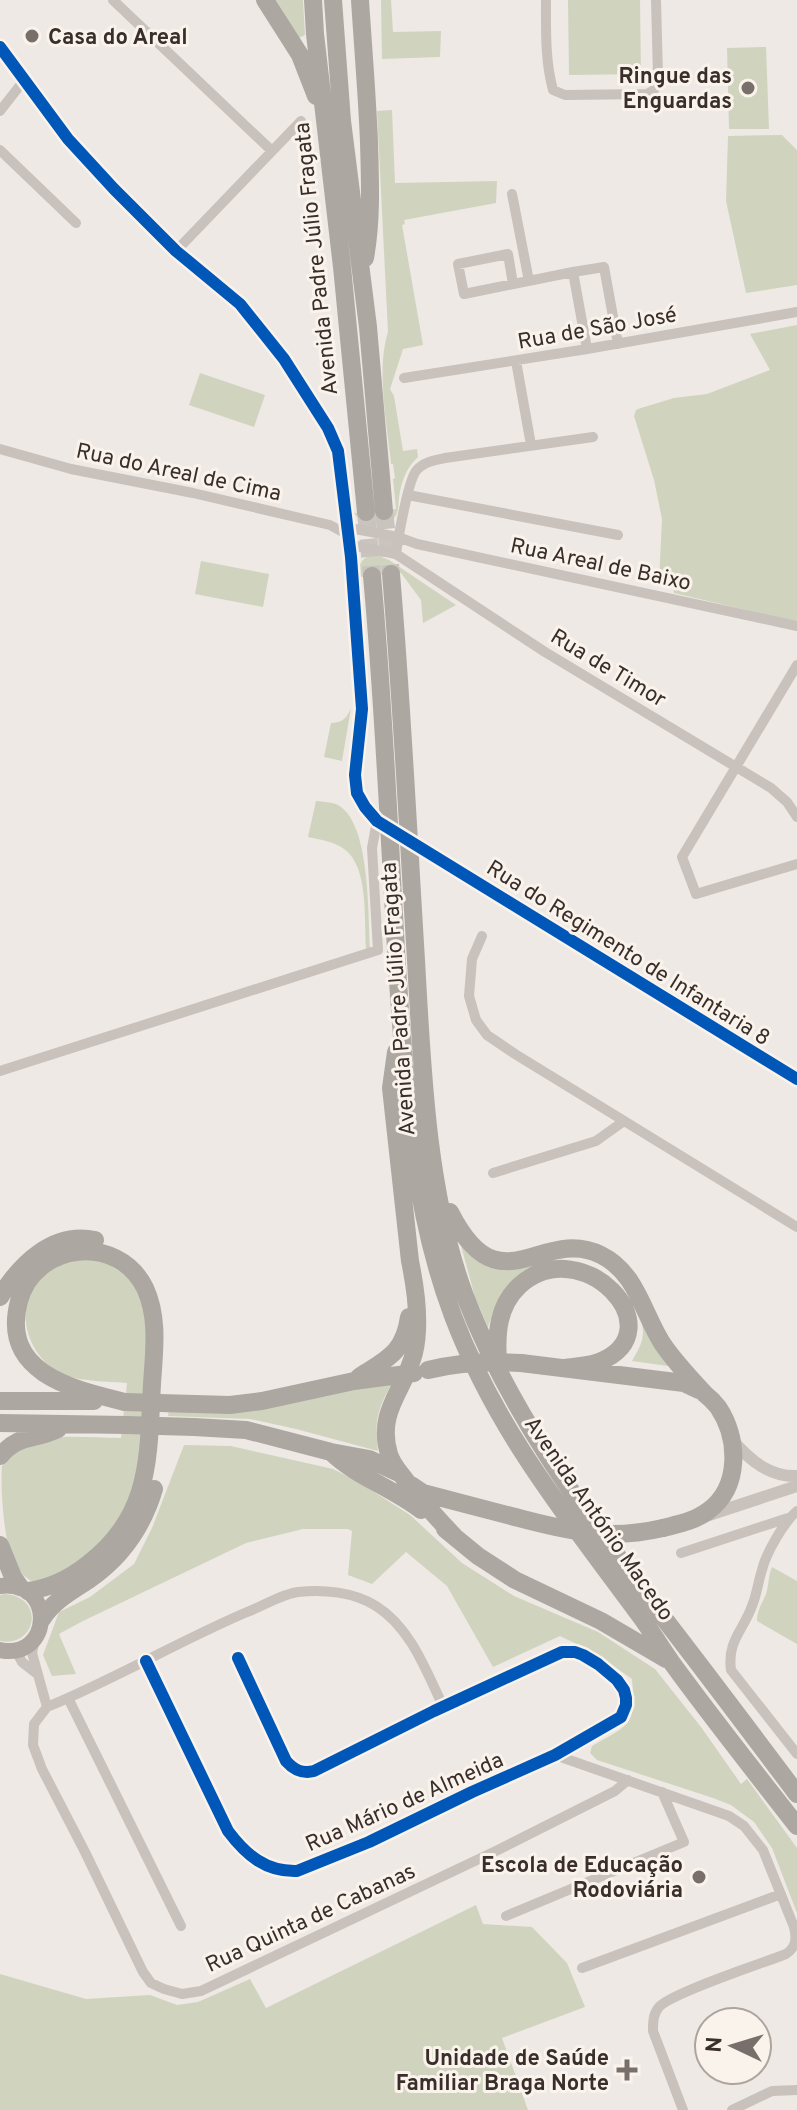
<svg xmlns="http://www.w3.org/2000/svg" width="797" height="2110" font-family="Overpass,sans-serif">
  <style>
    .green { fill: #d0d4be }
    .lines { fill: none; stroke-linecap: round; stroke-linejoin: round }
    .trunk-tunnel { stroke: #cac4bf; stroke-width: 18; stroke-dasharray: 18 9; stroke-linecap: butt }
    .minor { stroke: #c8c1bc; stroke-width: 10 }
    .tertiary { stroke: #c8c1bc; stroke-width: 12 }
    .primary { stroke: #ada6a1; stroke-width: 16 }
    .trunk { stroke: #ada7a2; stroke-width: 18 }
    .minor-bridge { stroke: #c8c1bc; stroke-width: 10 }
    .trunk-bridge { stroke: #ada7a2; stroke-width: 18 }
    .cycleway-casing { stroke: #faf3ec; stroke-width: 17 }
    .cycleway { stroke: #0057b8; stroke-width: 12 }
    .poi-dot { fill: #786f6b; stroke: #faf3ec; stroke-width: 3 }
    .labels { text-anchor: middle; stroke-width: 6; stroke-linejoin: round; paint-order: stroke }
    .poi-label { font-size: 22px; font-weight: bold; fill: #392e2a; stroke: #faf3ec; text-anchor: end }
    .street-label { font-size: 22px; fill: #392e2a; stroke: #faf3ec }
  </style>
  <rect width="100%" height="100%" fill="#eee9e4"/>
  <path class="green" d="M276 0H303L305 35 299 38Z
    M381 0H391L393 32 441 31 440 57 382 59Z
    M568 0H640L641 74 569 75Z
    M766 47 769 129H729L727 48Z
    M392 110 395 183 497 181 496 203 404 220 405 224 402 225 423 345 403 349 390 389 394 396 403 451 417 449 418 457C406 468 401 482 399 498 398 504 399 512 395 517 385 530 361 524 354 513L396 509 393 479 395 478 393 464H391C387 423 376 370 388 332L377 111Z
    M782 135 797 150V285L746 293 726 201 728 136Z
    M797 325V622L674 593 673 585 659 582 662 519 654 480 634 416 636 410 641 408 674 398 707 394 770 370 750 334Z
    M200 373 265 395 254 427 189 405Z
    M370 556H379L389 560 456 605 423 623 421 600 401 573 360 577C359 566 359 560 370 556Z
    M201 561 269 574 263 607 195 594Z
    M351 708 342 761 324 757 331 723C342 723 347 718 351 708Z
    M316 801C324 802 335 802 341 807 370 828 368 914 370 948L366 949C364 921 369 866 344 849 333 841 321 840 308 837Z
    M460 1242 471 1252 579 1255 602 1262 621 1278 675 1367 632 1361C637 1352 643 1343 643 1332 643 1310 620 1276 602 1265 592 1258 578 1257 566 1258 519 1263 502 1285 488 1327L475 1297Z
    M74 1258 104 1261 128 1277 136 1287 144 1308 147 1335 141 1461 136 1484 115 1532 74 1569 36 1584C26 1578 19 1573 14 1563 4 1546 0 1484 2 1466 5 1459 12 1451 18 1447 46 1432 89 1438 121 1438L127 1383C107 1381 83 1382 65 1375 29 1361 13 1312 37 1281 47 1269 61 1264 74 1258Z
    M394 1380C378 1408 374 1418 378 1451L296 1429 250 1419 168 1416 169 1409Z
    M184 1445 231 1446 333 1469 357 1481 410 1515 462 1563 514 1596 598 1632 655 1669 701 1727 741 1784 747 1779 797 1848V1913L772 1848 754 1822 731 1805 713 1798 597 1760 590 1753 592 1746C631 1724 636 1726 632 1679L595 1653 560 1636 493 1667 447 1586 406 1552 372 1584 348 1575 352 1531 348 1529H303L246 1543 83 1621 59 1634 76 1674 52 1676 43 1655 59 1612 90 1597 134 1564 152 1528Z
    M772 1567 797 1581V1644L757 1621C757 1610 762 1604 766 1594 769 1585 768 1576 772 1567Z
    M4 1594C46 1596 37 1648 0 1641V1595Z
    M476 1905 483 1924 532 1927 567 1963 585 2007 502 2038 528 2110H0V1974L86 1999 150 1995 177 2005 198 2002 250 1979 266 2008Z"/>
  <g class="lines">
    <path class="trunk-tunnel" d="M384 511 391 574
      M366 512 372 576"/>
    <path class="minor" d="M113 0 272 151
      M546 0C546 30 545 61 553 90L565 95 647 94C656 91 657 86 658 77L656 0
      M0 47 68 139 114 189 176 251 240 304 284 359 328 428 338 451 351 557 362 709 355 775 357 793 365 807 377 821 372 848 378 950 0 1071
      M0 111 25 79
      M0 150 76 223
      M512 194 529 281
      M176 251 301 121
      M513 284 508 254 458 264 464 294 573 272
      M587 349 573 272 604 267 618 344
      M516 361 531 445
      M404 378 587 349 797 312
      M593 437 445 458C435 460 423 462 416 471 408 481 398 539 396 554L545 652 771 788 787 802 797 817
      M0 449 71 469 193 493 330 525 348 535
      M408 495 618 535
      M398 537 417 544 797 626
      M797 665 682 857 696 894 797 864
      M440 859 797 1079
      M482 936 472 959 469 996 476 1020 487 1035 515 1054 797 1227
      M493 1173 596 1141 624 1121
      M797 1511C784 1522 766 1553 762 1570 758 1582 757 1594 752 1606 743 1631 727 1641 731 1670L797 1754
      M681 1553 788 1518
      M35 1639 32 1653 47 1707
      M16 1651 22 1662 36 1673
      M146 1661 228 1831C246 1855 266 1872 297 1871L369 1842 472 1792 555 1755 621 1717 626 1705V1698L624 1690 617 1680 598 1664 583 1655 575 1652H562L434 1711 314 1771C302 1774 294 1770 286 1761L238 1658
      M68 1698 181 1926
      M47 1707 34 1724 33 1745 42 1769 85 1852 143 1972 151 1983 164 1989 182 1994 201 1991 500 1849 615 1791 628 1780
      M47 1707C115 1679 179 1641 247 1612 263 1606 282 1594 298 1592 323 1589 354 1592 376 1606 411 1628 426 1671 443 1706
      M555 1755 729 1816 744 1826 763 1850 794 1927C797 1939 796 1947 786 1954 763 1963 671 1993 659 2007 653 2014 653 2022 653 2031L683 2110
      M506 1916 684 1842 662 1792
      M582 1968 781 1894
      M732 2110 772 2091 797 2090"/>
    <path class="tertiary" d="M734 1442C751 1461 770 1477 797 1476
      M709 1515 797 1486"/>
    <path class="primary" d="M0 1586C57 1579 52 1661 0 1650"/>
    <path class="trunk" d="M265 0 300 55 316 96
      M313 0 315 34 342 267 366 512
      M333 0 342 121 368 327 384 511
      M360 0C363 47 367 94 369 142 370 181 372 219 365 258
      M391 574C402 703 408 831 416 960 422 1068 427 1195 465 1296 508 1409 580 1507 652 1603 701 1666 749 1730 797 1794
      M372 576C384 705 389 836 397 966 405 1083 411 1205 453 1316 497 1432 569 1519 641 1617 652 1632 661 1648 672 1663 712 1718 755 1772 797 1826
      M396 1052 391 1088 410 1261C416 1290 421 1324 414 1353 405 1390 376 1411 389 1454 393 1467 402 1474 409 1485 423 1503 438 1519 454 1536
      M450 1212C500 1311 541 1225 601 1255 636 1272 643 1313 662 1343 674 1361 690 1378 705 1394 710 1398 714 1402 718 1407 739 1438 741 1487 708 1511 695 1521 678 1524 663 1528
      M0 1297C20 1264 53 1231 95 1240
      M498 1361C496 1333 498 1306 519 1286 581 1229 678 1330 599 1362 588 1366 575 1367 563 1368
      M521 1363 684 1383 699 1390
      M359 1377C387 1359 404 1353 409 1317
      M0 1401H94
      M195 1404 230 1405 262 1401 354 1381 414 1373
      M0 1423 126 1425
      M194 1427 246 1430 331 1452 369 1459 399 1473
      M331 1452C355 1476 393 1488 421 1510
      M0 1456C20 1433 34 1441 58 1429
      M411 1485 423 1493 515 1517
      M445 1529 478 1556 515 1580 601 1621 666 1659
      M0 1545 13 1577 20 1587
      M28 1591C51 1588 69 1579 88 1564 152 1515 148 1456 152 1384 154 1352 159 1318 145 1288 118 1233 35 1242 19 1301 0 1373 72 1389 125 1402
      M42 1619C53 1601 72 1591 90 1579 123 1556 143 1526 154 1489"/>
    <path class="minor-bridge" d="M355 529 398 537
      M356 546 396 554
      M377 821 440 859"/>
    <path class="trunk-bridge" d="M428 1370C459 1362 489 1361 521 1363
      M125 1402 195 1404
      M126 1425 194 1427
      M515 1517C568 1531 607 1541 663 1528"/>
    <defs>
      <path id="cycleway" d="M0 47 68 139 114 189 176 251 240 304 284 359 328 428 338 451 351 557 362 709 355 775 357 793 365 807 377 821 797 1079
        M146 1661 228 1831C246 1855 266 1872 297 1871L369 1842 472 1792 555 1755 621 1717 626 1705V1698L624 1690 617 1680 598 1664 583 1655 575 1652H562L434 1711 314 1771C302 1774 294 1770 286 1761L238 1658"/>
    </defs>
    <use href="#cycleway" class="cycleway-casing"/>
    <use href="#cycleway" class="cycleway"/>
  </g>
  <g class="poi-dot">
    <circle cx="32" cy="36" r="8"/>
    <circle cx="748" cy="88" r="8"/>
    <circle cx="699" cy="1877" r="8"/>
    <path d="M623 2058h8v8h8v8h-8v8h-8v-8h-8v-8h8z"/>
  </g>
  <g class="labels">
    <g class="poi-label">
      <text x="48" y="44" text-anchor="start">Casa do Areal</text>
      <text x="732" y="83">Ringue das<tspan x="732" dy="25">Enguardas</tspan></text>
      <text x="683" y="1872">Escola de Educação<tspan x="683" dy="25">Rodoviária</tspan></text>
      <text x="609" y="2065">Unidade de Saúde<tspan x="609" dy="25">Familiar Braga Norte</tspan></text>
    </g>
    <g class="street-label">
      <text transform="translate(315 259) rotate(-96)" y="8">Avenida Padre Júlio Fragata</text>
      <text transform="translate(597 327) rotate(-10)" y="8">Rua de São José</text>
      <text transform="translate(179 471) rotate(12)" y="8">Rua do Areal de Cima</text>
      <text transform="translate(601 563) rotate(12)" y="8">Rua Areal de Baixo</text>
      <text transform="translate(609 667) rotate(31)" y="8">Rua de Timor</text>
      <text transform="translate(629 952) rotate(32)" y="8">Rua do Regimento de Infantaria 8</text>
      <text transform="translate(397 999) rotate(-94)" y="8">Avenida Padre Júlio Fragata</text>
      <text transform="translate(600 1518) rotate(55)" y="8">Avenida António Macedo</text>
      <text transform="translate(404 1801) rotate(-24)" y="8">Rua Mário de Almeida</text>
      <text transform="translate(310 1917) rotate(-25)" y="8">Rua Quinta de Cabanas</text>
    </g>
  </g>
  <g transform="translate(733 2046) rotate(274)"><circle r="38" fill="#faf3ec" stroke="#ada49e" stroke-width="2"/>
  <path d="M0-6L14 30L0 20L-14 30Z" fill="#786f6b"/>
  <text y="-12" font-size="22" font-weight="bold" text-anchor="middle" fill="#392e2a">N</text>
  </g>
</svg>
